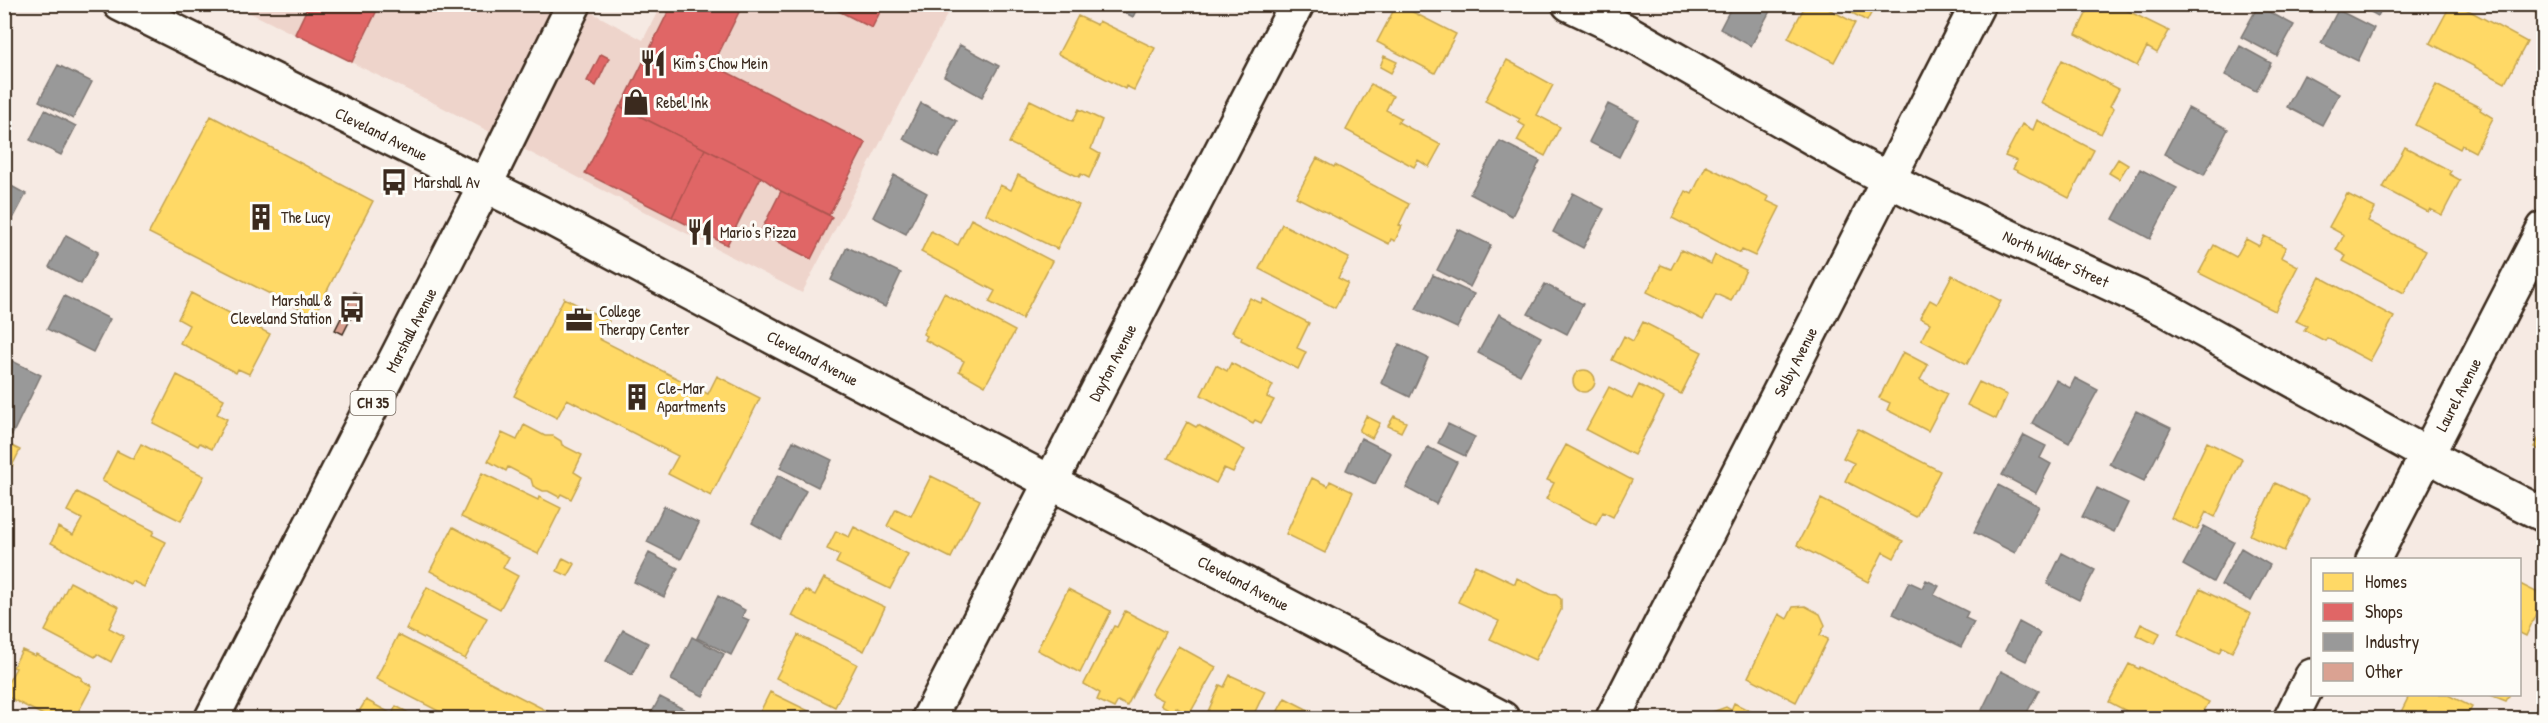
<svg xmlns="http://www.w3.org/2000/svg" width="2548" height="723" font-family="'Patrick Hand',sans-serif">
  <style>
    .built { fill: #eed4cb }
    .homes { fill: #ffd966; stroke: #c4a450; stroke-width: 1.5 }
    .shops { fill: #e06666; stroke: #ae5450; stroke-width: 1.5 }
    .industry { fill: #999; stroke: #7d7874; stroke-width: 1.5 }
    .building { fill: #daa292; stroke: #3b2a1e; stroke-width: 1.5 }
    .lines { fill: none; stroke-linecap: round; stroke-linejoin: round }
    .minor-casing { stroke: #3b2a1e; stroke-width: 38 }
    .major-casing { stroke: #3b2a1e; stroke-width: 38 }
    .minor { stroke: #fdfcf7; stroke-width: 33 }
    .major { stroke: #fdfcf7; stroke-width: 33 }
    .labels { text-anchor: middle; stroke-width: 6; stroke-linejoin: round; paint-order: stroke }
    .shield { fill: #fdfcf7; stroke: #75695f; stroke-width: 1.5 }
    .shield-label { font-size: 15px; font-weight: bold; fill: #3b2a1e }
    .poi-label { font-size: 16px; fill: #3b2a1e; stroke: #fdfcf7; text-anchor: start }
    .street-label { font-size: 16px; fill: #3b2a1e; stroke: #fdfcf7 }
  </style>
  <rect width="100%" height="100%" fill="#f6eae3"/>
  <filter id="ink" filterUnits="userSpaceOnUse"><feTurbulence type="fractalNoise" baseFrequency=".0167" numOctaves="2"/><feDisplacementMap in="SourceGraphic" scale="12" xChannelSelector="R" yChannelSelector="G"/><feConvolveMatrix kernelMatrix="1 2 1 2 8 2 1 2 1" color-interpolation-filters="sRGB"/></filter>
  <g filter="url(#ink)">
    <path class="built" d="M234 5H578L643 40 661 5H952L802 293 432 102Z"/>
    <path class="homes" d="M1397 4 1456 34 1435 73 1377 42Z
      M1806 4H1819L1855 23 1834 62 1788 38Z
      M1835 4H1876L1867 21Z
      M2091 4H2114L2169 31 2157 53 2147 47 2137 66 2076 34Z
      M2451 4H2457L2527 42 2505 83 2430 43Z
      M2519 4H2544V17Z
      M1078 16 1097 25 1099 21 1155 48 1134 90 1126 86 1125 89 1058 54Z
      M1384 56 1397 62 1391 73 1380 67Z
      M1507 60 1553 85 1537 115 1560 127 1545 156 1517 141 1525 126 1518 122 1520 119 1485 101Z
      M2062 60 2119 89 2110 106 2114 108 2101 134 2041 103Z
      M1371 84 1393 96 1386 110 1401 118 1398 122 1441 145 1429 167 1418 160 1414 167 1346 130Z
      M2436 85 2481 108 2480 110 2493 118 2475 152 2462 145 2460 149 2415 125Z
      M1030 100 1073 121 1079 109 1102 120 1091 149 1100 154 1089 178 1081 174 1079 177 1009 143Z
      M211 116 373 201 314 316 149 233Z
      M2037 120 2094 150 2069 198 2013 169 2017 161 2005 156 2022 124 2033 130Z
      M2405 147 2451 171 2449 174 2460 180 2442 215 2430 209 2428 212 2383 188Z
      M1317 158 1334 167 1335 165 1409 204 1399 225 1402 226 1395 241 1391 239 1389 244 1296 197Z
      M2118 159 2128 165 2119 179 2109 173Z
      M1706 166 1769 197 1767 201 1780 207 1755 256 1742 250 1740 253 1672 218 1686 191 1692 194Z
      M1018 175 1079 205 1057 249 986 214 1000 185 1011 190Z
      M2347 194 2375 208 2368 221 2426 251 2404 293 2343 261 2346 256 2336 250 2344 235 2329 227Z
      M971 219 1052 261 1022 319 989 302 995 291 921 252 931 231 958 245Z
      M1282 224 1349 258 1338 278 1348 283 1335 308 1259 269Z
      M2264 236 2286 247 2281 257 2298 266 2275 311 2199 273 2214 245 2236 257 2246 239 2259 246Z
      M1681 250 1711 264 1715 255 1746 270 1731 301 1716 294 1703 320 1647 292 1661 265 1671 269Z
      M1952 275 2001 301 1967 364 1921 340 1930 323 1920 318 1930 300 1937 304Z
      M2320 277 2394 317 2370 361 2327 338 2325 341 2304 330 2307 326 2296 321Z
      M191 293 270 334 249 374 238 369 236 373 180 343 189 325 178 319Z
      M944 293 1015 331 985 386 959 371 964 361 925 340 927 336 923 334Z
      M564 298 609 321 599 339 708 394 717 376 760 398 711 496 668 474 678 456 567 399 557 418 514 396Z
      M1250 298 1261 303 1263 299 1309 323 1297 348 1306 352 1298 369 1241 340 1242 337 1232 332Z
      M1643 322 1702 352 1681 394 1612 360 1624 336 1633 341Z
      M1903 352 1928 365 1920 380 1947 394 1928 431 1887 410 1890 403 1879 398Z
      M1231 363 1273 385 1267 397 1274 400 1261 423 1255 420 1253 423 1201 395 1216 365 1227 371Z
      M1573 381a11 11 0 1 1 22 0a11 11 0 1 1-22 0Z
      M177 375 224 399 217 414 227 419 212 449 200 443 198 446 153 423Z
      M1979 382 2007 395 1996 419 1967 405Z
      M1639 385 1664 398 1634 455 1586 430 1609 387 1632 399Z
      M1366 416 1380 423 1372 438 1359 431Z
      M1394 416 1406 422 1401 432 1388 426Z
      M1187 422 1196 427 1198 425 1245 450 1233 472 1224 468 1216 483 1168 458Z
      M524 425 545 436H553L561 441 562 445 582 455 574 472 582 477 571 499 561 494 559 497 548 491H543L533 486 531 479 508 467 506 471 488 461 502 433 517 440Z
      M2544 428V453L2534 447Z
      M1858 429 1940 471 1916 517 1845 481 1854 463 1843 458Z
      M2207 442 2242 459 2215 517 2206 512 2197 530 2171 518Z
      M6 443 20 450 12 466 4 462Z
      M141 444 204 476 181 521 102 481 117 451 133 459Z
      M1566 445 1632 480 1613 517 1603 512 1596 525 1546 499 1554 483 1547 480Z
      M482 473 538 500 539 497 561 508 538 554 461 517Z
      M931 476 980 500 951 558 887 526 896 509 911 516Z
      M1312 478 1328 486 1330 481 1353 492 1325 553 1286 534Z
      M2275 483 2309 499 2284 551 2250 535Z
      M77 492 154 531 152 535 166 542 144 587 132 581 130 584 51 543 58 527 73 535 82 519 67 511Z
      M1821 499 1903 541 1894 558 1883 552 1868 582 1797 545Z
      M453 527 509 557 503 568 518 576 500 609 430 571Z
      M854 527 908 554 890 589 836 563 840 555 827 549 836 531 849 537Z
      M563 558 575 564 568 576 557 571Z
      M1475 565 1515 584 1517 578 1549 594 1556 595 1561 599V610L1535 660 1490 639 1499 621 1458 602Z
      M824 578 885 607 864 651 792 616 805 590 815 595Z
      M70 582 119 607 109 628 124 636 111 662 97 654 95 657 45 631Z
      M2520 584 2544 596 2526 636 2520 633Z
      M427 587 487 618 465 659 406 629Z
      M1068 589 1111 611 1080 673 1037 650Z
      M2200 589 2251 614 2232 652 2222 647 2219 653 2178 634Z
      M1805 606 1820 614 1825 625 1820 635 1828 639 1796 702 1748 677 1779 614 1787 619 1793 607Z
      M1125 611 1165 632 1127 706 1118 701 1114 708 1097 700 1100 693 1084 684 1114 626 1117 627Z
      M2141 624 2160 633 2155 644 2136 635Z
      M398 635 561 718H452L376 679Z
      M798 635 857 664 835 707 776 678Z
      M1178 646 1216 667 1189 715 1176 707 1174 712 1161 705 1163 700 1151 694Z
      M22 650 35 656 36 654 82 678 81 680 92 686 75 718H49L4 695V690L16 668 13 667Z
      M2129 664 2139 669 2140 667 2209 702 2200 718H2140L2109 702Z
      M1230 675 1265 691 1252 718H1205L1220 685 1224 687Z
      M770 692 813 713 811 718H757Z
      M2410 694H2446L2472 707 2466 718H2409L2400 714Z
      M2488 694H2510L2506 701Z
      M1285 698 1324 718H1274Z
      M366 700 392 714 396 706 418 718H355Z
      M1734 703 1764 718H1709L1712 712 1726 707 1731 710Z"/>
    <path class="shops" d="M309 4H380L352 62 295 34Z
      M672 4H743L713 65 866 143 829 215 781 191 761 177 621 107Z
      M825 4H884L872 28Z
      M601 54 609 58 596 86 587 81Z
      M620 106 705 149 672 217 585 173Z
      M705 149 761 177 727 245 672 217Z
      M781 191 832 217 811 259 760 233Z"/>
    <path class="industry" d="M1108 4H1139L1133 17Z
      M1686 4H1702L1698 11Z
      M1733 4H1757L1770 11 1751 46 1720 29Z
      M2356 4H2384L2378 16Z
      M2258 6 2294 25 2277 56 2241 37Z
      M2338 10 2374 28 2358 61 2321 43Z
      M960 45 999 66 982 97 944 76Z
      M2240 46 2271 63 2256 91 2225 75Z
      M58 65 92 82 73 119 39 101Z
      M2304 75 2339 94 2322 125 2287 107Z
      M921 103 957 121 938 157 903 139Z
      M1608 104 1638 119 1619 157 1589 142Z
      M2188 108 2228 129 2204 175 2164 154Z
      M45 110 76 126 61 155 30 140Z
      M1500 141 1540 161 1512 216 1470 194Z
      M2140 169 2177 188 2150 239 2113 219Z
      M894 175 927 193 906 234 873 217Z
      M4 182 26 194 5 234H4Z
      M1573 193 1604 209 1583 248 1553 232Z
      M1458 229 1491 245 1470 287 1437 270Z
      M66 235 98 252 81 284 49 267Z
      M847 247 901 273 885 307 831 280Z
      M1433 275 1474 294 1457 328 1416 309Z
      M1545 284 1583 304 1567 334 1528 314Z
      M64 296 110 319 93 352 47 329Z
      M1499 314 1541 337 1520 375 1478 353Z
      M1399 344 1428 358 1410 397 1381 383Z
      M4 357 41 375 12 435 4 431Z
      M2075 378 2098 390 2069 443 2032 423 2056 380 2070 388Z
      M2136 411 2171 428 2144 481 2109 464Z
      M1448 424 1475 437 1465 456 1438 443Z
      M2024 435 2046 446 2040 458 2051 464 2036 493 2002 475Z
      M1361 438 1391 453 1375 484 1346 470Z
      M793 441 832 460 818 487 780 468Z
      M1428 447 1457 462 1436 504 1406 488Z
      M778 475 806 491 780 539 752 523Z
      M1998 485 2039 506 2015 553 1974 532Z
      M2097 488 2128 503 2114 532 2082 517Z
      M664 506 699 523 681 559 647 542Z
      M2204 526 2234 542 2213 582 2183 565Z
      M2241 548 2270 565 2251 601 2221 585Z
      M649 553 678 568 664 597 634 582Z
      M2062 553 2095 570 2079 600 2047 584Z
      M1926 580 1939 586 1934 595 1968 612 1965 618 1974 622 1961 647 1893 614 1909 582 1922 588Z
      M718 596 745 610 742 617 749 620 731 655 697 638Z
      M2019 622 2040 633 2026 661 2005 651Z
      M623 630 648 643 632 675 606 661Z
      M692 637 724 654 703 696 671 680Z
      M2001 671 2039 690 2024 718H1978Z
      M660 697 697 716 696 718H649Z"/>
    <path class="building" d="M354 292 362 296 343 334 335 330Z"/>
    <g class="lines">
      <defs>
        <g id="minor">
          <path id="s1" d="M120 4 541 213 786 344 1502 718"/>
          <path id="s2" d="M1569 4 1624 30 1855 162 1917 194 2165 309 2455 470 2544 515"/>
          <path id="s3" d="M2373 560 2544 228"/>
          <path id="s4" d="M929 718 1297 4"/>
          <path id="s5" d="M1613 718 1978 4"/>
          <path d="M2291 718 2312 676"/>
        </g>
        <g id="major">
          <path id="s6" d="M212 718 485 185 574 4"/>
        </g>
      </defs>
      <use href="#minor" class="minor-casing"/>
      <use href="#major" class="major-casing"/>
      <use href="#minor" class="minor"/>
      <use href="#major" class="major"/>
    </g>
  </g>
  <defs>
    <symbol id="restaurant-bare" viewBox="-9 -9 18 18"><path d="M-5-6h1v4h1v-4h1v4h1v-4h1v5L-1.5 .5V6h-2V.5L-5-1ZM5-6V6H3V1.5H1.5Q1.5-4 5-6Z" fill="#3b2a1e" stroke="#fdfcf7" stroke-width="2.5" paint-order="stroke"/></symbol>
    <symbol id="shop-bare" viewBox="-9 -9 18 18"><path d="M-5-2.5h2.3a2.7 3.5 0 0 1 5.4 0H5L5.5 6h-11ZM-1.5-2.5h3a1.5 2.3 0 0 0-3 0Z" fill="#3b2a1e" stroke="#fdfcf7" stroke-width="2.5" paint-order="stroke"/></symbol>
    <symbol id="bus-bare" viewBox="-9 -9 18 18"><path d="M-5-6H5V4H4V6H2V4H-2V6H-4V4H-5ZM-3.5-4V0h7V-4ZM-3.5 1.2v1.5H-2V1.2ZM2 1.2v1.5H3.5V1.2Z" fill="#3b2a1e" stroke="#fdfcf7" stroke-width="2.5" paint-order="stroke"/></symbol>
    <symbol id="building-bare" viewBox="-9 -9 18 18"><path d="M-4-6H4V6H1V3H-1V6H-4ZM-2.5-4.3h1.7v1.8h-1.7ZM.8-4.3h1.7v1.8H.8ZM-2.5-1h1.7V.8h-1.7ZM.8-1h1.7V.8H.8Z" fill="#3b2a1e" stroke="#fdfcf7" stroke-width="2.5" paint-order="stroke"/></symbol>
    <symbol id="office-bare" viewBox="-9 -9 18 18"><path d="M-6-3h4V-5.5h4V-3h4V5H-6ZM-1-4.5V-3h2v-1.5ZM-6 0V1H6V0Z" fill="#3b2a1e" stroke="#fdfcf7" stroke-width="2.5" paint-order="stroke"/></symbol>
  </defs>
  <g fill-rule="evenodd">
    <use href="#restaurant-bare" x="634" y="44" width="38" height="38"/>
    <use href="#shop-bare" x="617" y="83" width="38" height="38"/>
    <use href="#bus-bare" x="375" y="163" width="38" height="38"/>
    <use href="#building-bare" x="242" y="198" width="38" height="38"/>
    <use href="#restaurant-bare" x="681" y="213" width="38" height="38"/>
    <use href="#bus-bare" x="333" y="290" width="38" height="38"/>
    <use href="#office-bare" x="560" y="301" width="38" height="38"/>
    <use href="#building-bare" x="618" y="378" width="38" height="38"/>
  </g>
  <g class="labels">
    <rect class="shield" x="350.5" y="391" width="45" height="24" rx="4.5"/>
    <g class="shield-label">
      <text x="373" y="408">CH 35</text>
    </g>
    <g class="poi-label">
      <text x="673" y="69">Kim's Chow Mein</text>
      <text x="656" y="108">Rebel Ink</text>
      <text x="414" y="188">Marshall Av</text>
      <text x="281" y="223">The Lucy</text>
      <text x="720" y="238">Mario's Pizza</text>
      <text x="332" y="306" text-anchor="end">Marshall &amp;<tspan x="332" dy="18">Cleveland Station</tspan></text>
      <text x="599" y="317">College<tspan x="599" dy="18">Therapy Center</tspan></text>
      <text x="657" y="394">Cle-Mar<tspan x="657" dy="18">Apartments</tspan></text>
    </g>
    <g class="street-label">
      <text dy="6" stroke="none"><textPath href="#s1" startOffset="292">Cleveland Avenue</textPath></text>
      <text dy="6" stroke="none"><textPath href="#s2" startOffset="550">North Wilder Street</textPath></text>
      <text dy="6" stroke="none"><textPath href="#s6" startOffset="436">Marshall Avenue</textPath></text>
      <text dy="6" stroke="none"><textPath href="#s1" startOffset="778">Cleveland Avenue</textPath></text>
      <text dy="6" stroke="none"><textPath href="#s4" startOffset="400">Dayton Avenue</textPath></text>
      <text dy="6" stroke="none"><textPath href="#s5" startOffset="400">Selby Avenue</textPath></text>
      <text dy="6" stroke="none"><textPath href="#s3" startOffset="186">Laurel Avenue</textPath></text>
      <text dy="6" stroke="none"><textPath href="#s1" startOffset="1264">Cleveland Avenue</textPath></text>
    </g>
  </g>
  <rect width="2548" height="723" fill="none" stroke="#fdfcf7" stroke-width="24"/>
  <rect x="12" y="12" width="2524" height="699" fill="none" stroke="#3b2a1e" stroke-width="2" filter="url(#ink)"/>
  <rect x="2311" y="558" width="210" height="138" fill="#fdfcf7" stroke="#afa8a0" stroke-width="1.5"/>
  <rect x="2323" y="573" width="30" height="18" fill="#ffd966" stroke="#afa8a0" stroke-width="1.5"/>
  <text x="2365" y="588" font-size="18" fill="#3b2a1e">Homes</text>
  <rect x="2323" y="603" width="30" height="18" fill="#e06666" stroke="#afa8a0" stroke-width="1.5"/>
  <text x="2365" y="618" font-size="18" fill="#3b2a1e">Shops</text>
  <rect x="2323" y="633" width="30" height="18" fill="#999999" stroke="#afa8a0" stroke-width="1.5"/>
  <text x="2365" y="648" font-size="18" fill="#3b2a1e">Industry</text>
  <rect x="2323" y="663" width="30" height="18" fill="#daa292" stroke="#afa8a0" stroke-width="1.5"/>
  <text x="2365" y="678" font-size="18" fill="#3b2a1e">Other</text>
</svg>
